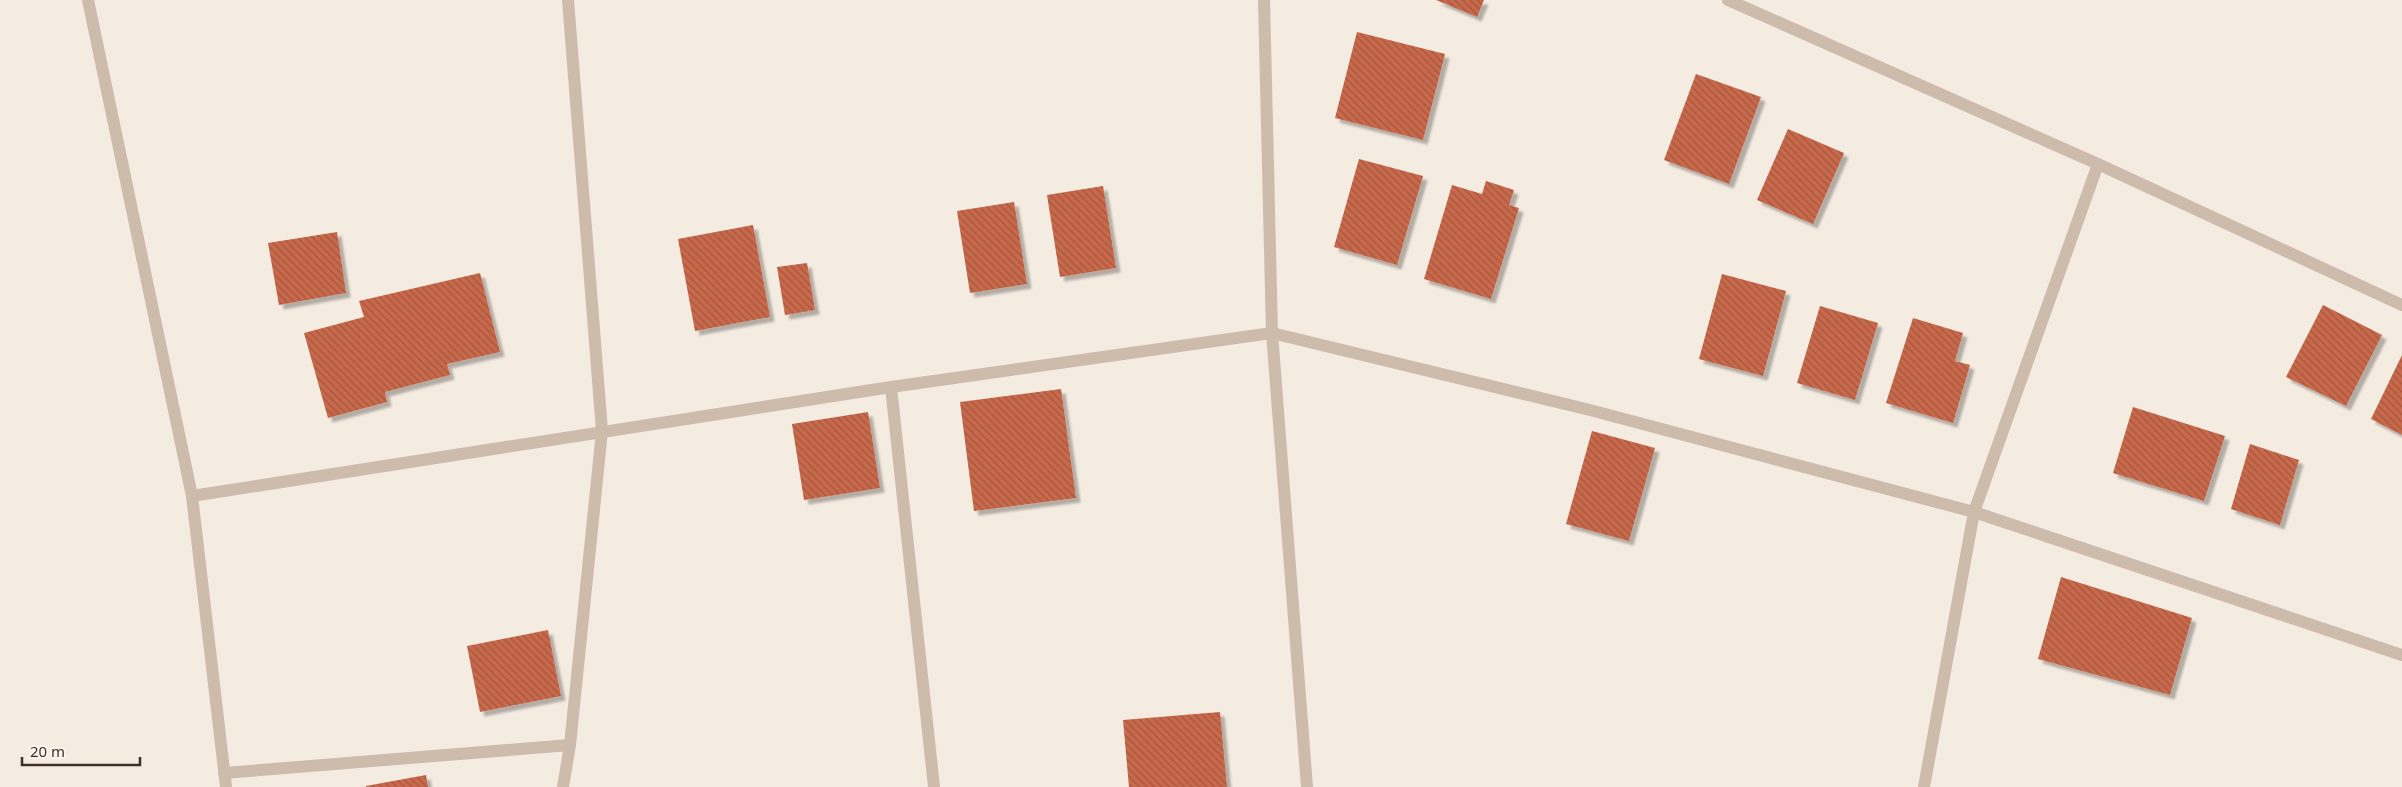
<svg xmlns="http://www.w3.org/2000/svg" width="2402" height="787" font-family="'Noto Sans',sans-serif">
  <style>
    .building { fill: url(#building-back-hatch); filter: url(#shadow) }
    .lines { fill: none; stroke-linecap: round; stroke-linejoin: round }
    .minor { stroke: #cdbbac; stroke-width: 12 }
    .tertiary { stroke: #cdbbac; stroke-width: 12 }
  </style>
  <defs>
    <pattern id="building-back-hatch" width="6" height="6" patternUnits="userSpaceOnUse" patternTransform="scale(1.25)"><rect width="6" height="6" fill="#c8694b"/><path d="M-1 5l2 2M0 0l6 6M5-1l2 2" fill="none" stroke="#a4573f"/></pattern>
    <filter id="shadow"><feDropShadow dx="4.5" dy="4.5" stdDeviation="1" flood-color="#0004"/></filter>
  </defs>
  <rect width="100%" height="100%" fill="#f4ebe1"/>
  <path class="building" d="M1436 0H1484L1477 17Z
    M1357 32 1445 54 1423 140 1335 118Z
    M1696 74 1761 97 1729 184 1664 160Z
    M1788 129 1844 153 1813 224 1757 200Z
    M1359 159 1423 176 1397 265 1334 247Z
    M1486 181 1514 190 1509 205 1519 208 1491 299 1424 279 1452 185 1482 194Z
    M1103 186 1116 268 1060 277 1047 195Z
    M1014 202 1027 284 970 293 957 211Z
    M753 225 770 317 695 331 678 239Z
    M337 232 346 293 279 305 268 243Z
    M807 263 815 310 785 315 777 267Z
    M480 273 500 352 447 364 450 375 385 392 387 402 328 418 304 333 364 317 359 301Z
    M1722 274 1786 291 1763 376 1699 359Z
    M2323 305 2382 335 2346 406 2286 377Z
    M1820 306 1878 323 1855 400 1797 383Z
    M1913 318 1963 333 1955 361 1970 365 1953 423 1886 403Z
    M2402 355V435L2371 419Z
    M1061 389 1076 498 974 511 960 402Z
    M2133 407 2225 436 2204 501 2113 473Z
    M868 412 880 488 804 500 792 424Z
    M1592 431 1655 448 1629 541 1566 524Z
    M2250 444 2299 460 2280 525 2231 509Z
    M2061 577 2192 618 2170 695 2038 659Z
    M548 630 561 696 480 712 467 646Z
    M1220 712 1227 787H1129L1123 720Z
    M426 775 428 787H366V786Z"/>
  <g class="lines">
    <path class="minor" d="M1264 0 1272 333 1307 787
      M1728 0 2098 164 2402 305
      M891 387 934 787
      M192 496 891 387 1272 333 1590 410 1974 512 2402 655
      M224 773 570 745
      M563 787 570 745 602 431 568 0
      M1924 787 1974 512 2098 164"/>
    <path class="tertiary" d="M88 0 192 496 226 787"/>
  </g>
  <path d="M22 757v8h118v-8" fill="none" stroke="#3b302b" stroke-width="2.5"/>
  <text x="30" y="757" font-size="15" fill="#3b302b" stroke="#fbf5ee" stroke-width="4" paint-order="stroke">20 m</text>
</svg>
